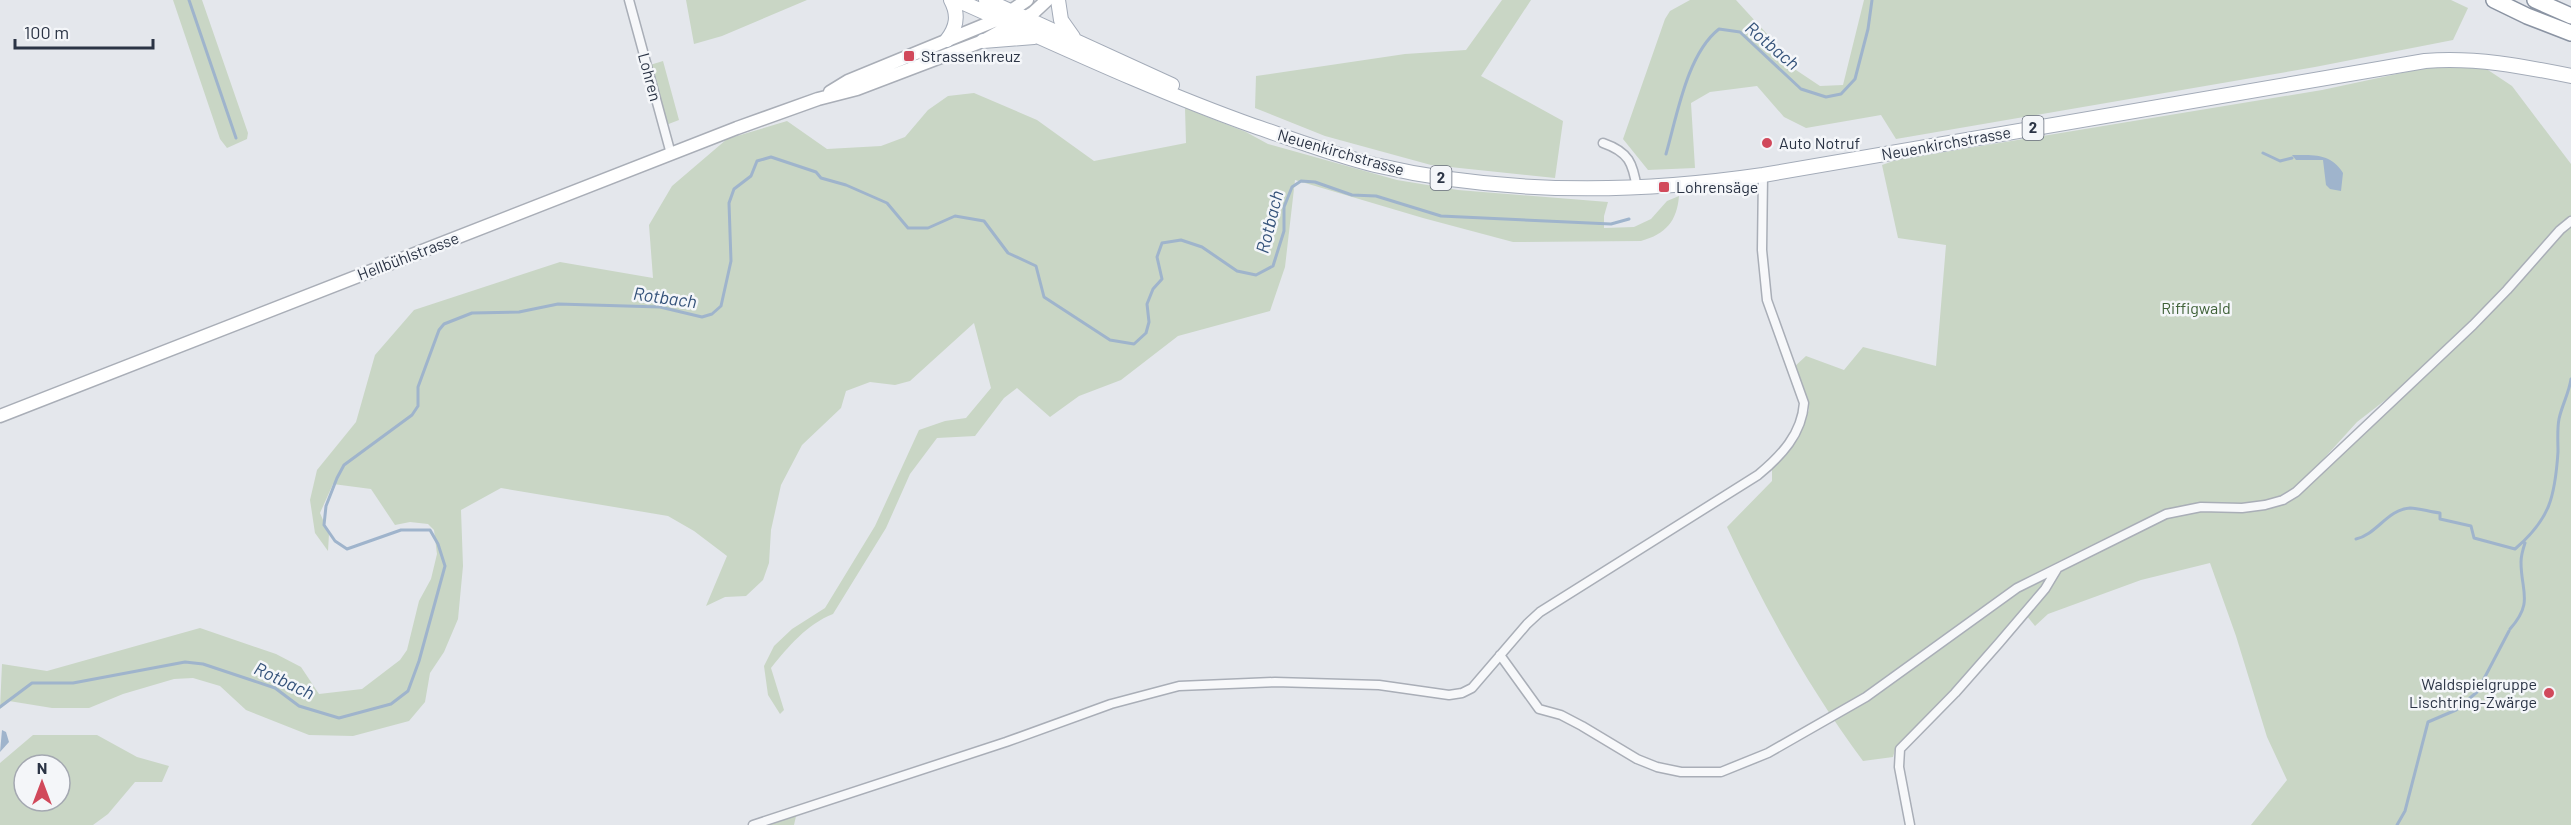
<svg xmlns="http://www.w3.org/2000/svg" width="2571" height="825" font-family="Barlow,sans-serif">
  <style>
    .green { fill: #c9d6c5; fill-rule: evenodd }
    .water { fill: #9fb4cc }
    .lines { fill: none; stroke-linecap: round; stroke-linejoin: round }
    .stream { stroke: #9fb4cc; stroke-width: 3 }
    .street-casing { stroke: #a9aeb7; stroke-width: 11 }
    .secondary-casing { stroke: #a9aeb7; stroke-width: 15 }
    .primary-casing { stroke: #a3abb8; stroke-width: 16 }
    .highway-casing { stroke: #8b94a3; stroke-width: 18 }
    .street { stroke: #f7f8fa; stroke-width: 8 }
    .secondary { stroke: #fff; stroke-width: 12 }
    .primary { stroke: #fff; stroke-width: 14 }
    .highway { stroke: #fff; stroke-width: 15 }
    .poi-dot { fill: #d1495b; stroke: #f4f6f9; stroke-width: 2 }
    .labels { text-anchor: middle; stroke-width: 5; stroke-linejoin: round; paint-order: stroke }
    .shield { fill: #f4f6f9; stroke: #676e7b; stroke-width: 1.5 }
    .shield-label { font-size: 15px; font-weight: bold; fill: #2b3445 }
    .poi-label { font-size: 16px; fill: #2b3445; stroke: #f4f6f9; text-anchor: start }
    .street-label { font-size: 16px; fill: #2b3445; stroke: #f4f6f9 }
    .park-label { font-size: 16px; fill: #3f6138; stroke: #f4f6f9 }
    .water-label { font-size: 18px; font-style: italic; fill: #34527a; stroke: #f4f6f9 }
  </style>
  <rect width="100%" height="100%" fill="#e4e7ec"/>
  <path class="green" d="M173 0H202L248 133 247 139 227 148 220 139Z
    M686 0H807L722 36 694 44Z
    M1502 0H1531L1481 76 1563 121 1555 178 1431 165 1325 136 1255 108 1256 76 1405 54 1466 50Z
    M1690 0H1736L1787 56 1793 68 1820 86 1843 85 1864 0H2451L2468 8 2453 40 2315 67 1896 139 1881 115 1806 128 1784 117 1757 86 1710 92 1691 103 1695 168 1648 170 1623 139 1665 19 1670 11Z
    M663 61 679 120 666 125 650 65Z
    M2439 65 2482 66 2512 86 2571 164V219L2419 374 2357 422 2298 487 2280 497 2260 503 2179 508 2047 572 2045 585 1940 705 1896 746 1893 757 1863 761C1809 688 1765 609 1727 527L1772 481V466L1800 431 1809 410 1804 391 1794 367 1806 356 1844 370 1863 347 1936 366 1946 245 1898 238 1882 165 1896 160 2322 90Z
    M974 93 1037 120 1094 161 1186 143 1185 108 1246 132 1268 144 1397 180 1458 190 1608 202 1604 216V228L1634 227 1651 219 1667 201 1679 196C1677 221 1666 234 1641 241L1513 242 1423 218 1295 180 1285 267 1270 311 1178 336 1121 380 1079 396 1050 417 1017 388 1004 398 975 436 937 438 910 474 886 528 833 614C807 624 788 647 771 668L784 710 780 714 768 695 764 666 774 646 792 629 825 608 875 526 919 430 945 421 966 418 991 388 974 323 910 381 895 385 870 382 846 391 841 408 802 445 781 485 771 530 769 563 763 580 746 596 725 597 706 606 727 556 694 531 668 516 501 488 461 510 463 566 458 619 444 652 430 673 425 702 409 721 353 736 309 735 246 710 220 686 193 678 174 679 123 694 89 708H52L9 701 0 709 2 664 47 671 200 628 276 654 301 667 319 694 362 689 400 660 407 650 419 601 431 579 437 554 434 530 428 524 410 522 395 525 371 489 333 484 320 513 329 534 328 551 315 533 310 500 317 470 356 422 375 355 414 310 560 262 653 278 649 225 672 186 727 139 787 121 827 149 881 146 905 137 928 110 948 96Z
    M2571 225V825H2251L2287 780 2267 737 2236 636 2210 563 2141 580 2048 614 2035 626 2026 615 2061 572 2128 535 2166 518 2191 512 2291 499Z
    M33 735H97L137 757 169 766 162 782H135L108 814 93 825H0V763ZM24 765H60V801H24Z
    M797 812 794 825H758Z"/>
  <path class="water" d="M2292 155C2313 155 2331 153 2343 173L2341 191 2330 189 2326 185 2323 160H2296Z
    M2 730 6 732 9 742 0 752Z"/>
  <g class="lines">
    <path class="stream" d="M189 0 236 138
      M2263 153 2280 161 2292 158
      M1666 154C1677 116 1687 54 1719 29L1740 32 1801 89 1826 97 1841 94 1855 79 1868 29 1872 0
      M2356 539C2376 535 2388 509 2410 508 2419 508 2430 512 2440 513V519L2471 526 2474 538 2515 549C2550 519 2555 497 2558 452 2558 441 2557 429 2559 419 2562 405 2569 393 2571 379
      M2510 629C2534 602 2521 592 2521 562 2521 556 2523 549 2525 543
      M0 707 32 683H73L185 662 203 664 275 688 299 706 339 718 391 704 408 691 419 661 445 566 438 544 430 530H401L347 549 335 541 324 525 326 506 337 478 344 465 412 415 418 406V387L439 330 444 324 472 313 519 312 558 304 660 307 702 317 712 314 721 306 731 261 729 203 734 189 751 176 757 161 771 157 816 172 821 178 846 185 887 203 908 228H928L955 216 984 221 1008 253 1036 266 1044 297 1110 340 1134 344 1146 333 1149 322 1147 304 1153 289 1162 279 1157 257 1162 243 1181 240 1202 247 1237 271 1256 275 1273 266 1284 231V207L1292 187 1301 181 1315 182 1352 195 1376 196 1441 216 1611 224 1629 219
      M2397 825 2405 811 2428 722 2456 710 2477 692 2509 631"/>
    <defs>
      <path id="street" d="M629 0 671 154
        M1603 143C1629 152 1633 163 1637 189
        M1500 655 1539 709 1561 715 1582 726 1637 759 1657 767 1681 772H1721L1768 753 1866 697 2017 588 2166 514 2201 507 2242 508 2265 505 2283 500 2296 492 2473 325 2507 290 2560 230 2571 221
        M753 825 1006 742 1111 704 1179 686 1275 682 1379 685 1449 695 1462 693 1472 688 1527 624 1540 612 1758 475C1781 456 1802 434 1804 403L1767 300 1762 250 1763 175
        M1910 825 1899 767 1900 749 1955 693 1999 643 2045 589 2057 569"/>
      <path id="secondary" d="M830 92 848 81 999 19 1027 0
        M0 416 737 128 818 99 857 89 983 41 1033 13 1047 0"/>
      <path id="primary" d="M957 0C1056 44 1153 90 1254 126 1295 140 1334 155 1375 165 1504 195 1633 194 1763 175L2425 61C2475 57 2522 66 2571 76
        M986 0 1172 85
        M1058 0 1061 20 1073 37
        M947 40C957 27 959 15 951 0
        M983 41 1034 37"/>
      <path id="highway" d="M2494 0 2527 16 2571 33
        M2535 0 2571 16"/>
    </defs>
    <use href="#street" class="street-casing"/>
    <use href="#secondary" class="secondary-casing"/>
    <use href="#primary" class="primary-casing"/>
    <use href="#highway" class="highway-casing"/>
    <use href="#street" class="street"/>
    <use href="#secondary" class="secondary"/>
    <use href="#primary" class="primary"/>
    <use href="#highway" class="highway"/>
  </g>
  <g class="poi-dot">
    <rect x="903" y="50" width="12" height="12" rx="3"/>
    <circle cx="1767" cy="143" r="6"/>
    <rect x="1658" y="181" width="12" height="12" rx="3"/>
    <circle cx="2549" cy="693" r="6"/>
  </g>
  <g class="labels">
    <g class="shield">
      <rect x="2022.5" y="116" width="21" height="24" rx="4.5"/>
      <rect x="1430.5" y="166" width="21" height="24" rx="4.5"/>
    </g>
    <g class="shield-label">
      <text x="2033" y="133">2</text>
      <text x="1441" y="183">2</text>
    </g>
    <g class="poi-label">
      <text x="921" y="62">Strassenkreuz</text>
      <text x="1779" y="149">Auto Notruf</text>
      <text x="1676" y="193">Lohrensäge</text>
      <text x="2537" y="690" text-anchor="end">Waldspielgruppe<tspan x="2537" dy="18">Lischtring-Zwärge</tspan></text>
    </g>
    <g class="street-label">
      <text transform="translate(650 77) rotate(75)" y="6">Lohren</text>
      <text transform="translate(1946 143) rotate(-10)" y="6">Neuenkirchstrasse</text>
      <text transform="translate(1341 152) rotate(16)" y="6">Neuenkirchstrasse</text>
      <text transform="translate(408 256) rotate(-21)" y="6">Hellbühlstrasse</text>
    </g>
    <g class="park-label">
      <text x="2196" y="314">Riffigwald</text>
    </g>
    <g class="water-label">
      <text transform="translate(1772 46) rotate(40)" y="6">Rotbach</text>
      <text transform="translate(1270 222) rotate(-76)" y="6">Rotbach</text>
      <text transform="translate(665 298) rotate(8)" y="6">Rotbach</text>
      <text transform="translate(284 681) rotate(25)" y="6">Rotbach</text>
    </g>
  </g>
  <g transform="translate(42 783)"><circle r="28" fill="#f4f6f9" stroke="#a4a8b1" stroke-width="1.5"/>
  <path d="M0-4.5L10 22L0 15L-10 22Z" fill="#d1495b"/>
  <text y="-9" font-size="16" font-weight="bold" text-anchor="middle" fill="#2b3445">N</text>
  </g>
  <path d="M15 39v9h138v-9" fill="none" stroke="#2b3445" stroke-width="3"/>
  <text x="24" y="39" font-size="18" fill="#2b3445" stroke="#f4f6f9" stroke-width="4.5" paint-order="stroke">100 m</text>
</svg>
